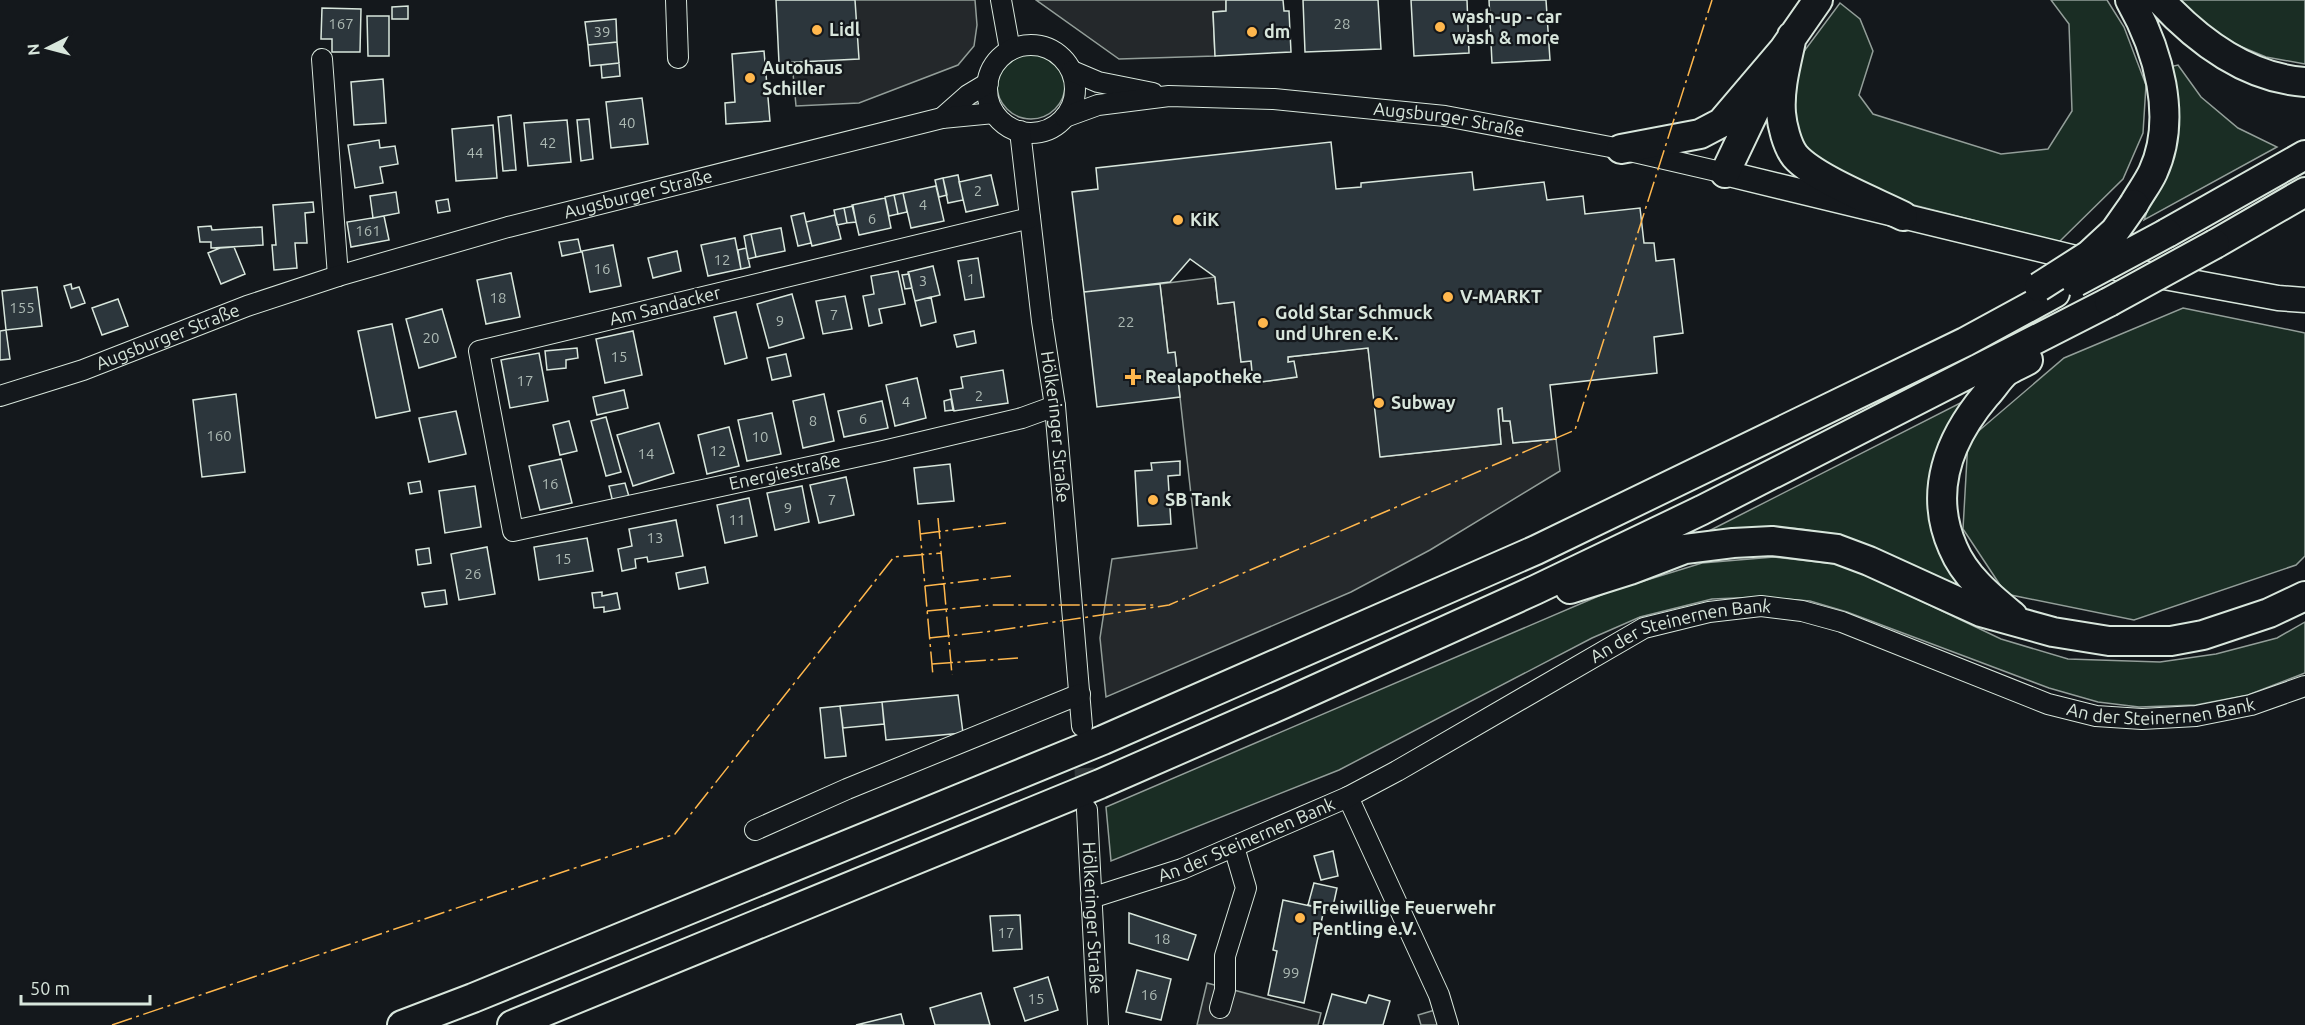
<svg xmlns="http://www.w3.org/2000/svg" width="2305" height="1025" font-family="Ubuntu,sans-serif">
  <style>
    .green { fill: #1a2d24; stroke: #939e99; stroke-width: 1.5 }
    .parking { fill: #24282b; stroke: #939e99; stroke-width: 1.5 }
    .building { fill: #2c363c; stroke: #d8e6dc; stroke-width: 1.5 }
    .lines { fill: none; stroke-linecap: round; stroke-linejoin: round }
    .minor-tunnel { stroke: #313739; stroke-width: 20; stroke-dasharray: 20 10; stroke-linecap: butt }
    .minor-casing { stroke: #d8e6dc; stroke-width: 22 }
    .major-casing { stroke: #d8e6dc; stroke-width: 27 }
    .highway-casing { stroke: #d8e6dc; stroke-width: 32 }
    .minor { stroke: #14181c; stroke-width: 20 }
    .major { stroke: #14181c; stroke-width: 24 }
    .highway { stroke: #14181c; stroke-width: 28 }
    .highway-bridge-casing { stroke: #d8e6dc; stroke-width: 32; stroke-linecap: butt }
    .highway-bridge { stroke: #14181c; stroke-width: 28 }
    .power { stroke: #ffb74d; stroke-width: 1.5; stroke-dasharray: 21 4.5 3 4.5; stroke-linecap: butt }
    .poi-dot { fill: #ffb74d; stroke: #14181c; stroke-width: 2 }
    .labels { text-anchor: middle; stroke-width: 4.5; stroke-linejoin: round; paint-order: stroke }
    .number-label { font-size: 15px; fill: #adbab4 }
    .poi-label { font-size: 18px; font-weight: bold; fill: #d8e6dc; stroke: #14181c; text-anchor: start }
    .street-label { font-size: 18px; fill: #d8e6dc; stroke: #14181c }
  </style>
  <rect width="100%" height="100%" fill="#14181c"/>
  <path class="green" d="M2051 0H2107L2124 27 2146 85 2143 133 2123 179 2059 242 1890 199 1810 160 1789 114 1799 58 1840 3 1860 19 1873 51 1859 95 1873 114 2001 154 2048 149 2072 111 2069 24Z
    M2174 0H2305V64L2266 57 2225 40Z
    M997 85a34 34 0 1 1 68 0a34 34 0 1 1-68 0Z
    M2178 65 2201 97 2238 128 2277 147 2144 220 2162 171 2169 67Z
    M2183 308 2305 333V556L2296 565 2134 620 2006 594 1963 529 1968 440 2064 358Z
    M1972 397 1938 460 1978 599C1919 572 1852 530 1786 528 1755 527 1725 533 1695 538Z
    M1774 557 1836 564 1875 579 2001 639 2068 659 2160 662 2216 654 2277 638 2305 622V673L2248 695 2196 705 2139 707 2098 702 2049 688 1847 612 1810 601 1761 597 1712 599 1640 617 1592 638 1339 770 1111 861 1106 807 1608 592 1702 563Z"/>
  <path class="parking" d="M842 0H975L977 25 974 46 958 65 859 103 796 106 792 62Z
    M1036 0H1226V11L1213 12 1215 56 1119 59Z
    M1215 277 1218 304 1234 302 1241 362 1251 361 1254 383 1296 377 1294 362H1288V357L1368 348 1381 457 1501 444 1498 409 1502 408 1503 421H1510L1513 443 1556 439 1560 471 1430 550 1351 592 1106 697 1100 638 1112 559 1197 548 1175 353H1168L1160 284Z
    M1207 983 1321 1013 1318 1025H1197Z
    M1435 1010 1439 1025H1421L1418 1015Z"/>
  <path class="building" d="M776 0H855L859 59 779 63Z
    M1226 0H1283L1284 11H1289L1291 52 1215 56 1213 12 1226 11Z
    M1303 0H1378L1381 49 1305 52Z
    M1411 0H1467L1469 53 1414 56Z
    M1489 0H1546L1550 60 1492 63Z
    M408 6V19H392V7Z
    M322 8 361 9 360 52H332V39H321Z
    M367 16H389V56H368Z
    M616 19 617 42 588 45 585 22Z
    M617 42 619 63 590 66 588 45Z
    M764 51 770 121 726 124 725 103 735 102 732 54Z
    M619 63 620 76 602 78 601 65Z
    M383 79 386 123 354 125 351 82Z
    M642 98 648 144 611 148 606 102Z
    M511 115 516 170 503 171 498 117Z
    M589 119 593 159 581 161 577 120Z
    M567 120 571 162 528 166 524 123Z
    M493 125 497 178 456 181 452 129Z
    M379 140 380 148 395 146 398 164 380 167 383 183 355 188 348 145Z
    M1331 142 1336 189 1361 187V183L1472 172 1474 190 1544 182 1547 200 1583 196 1585 214 1640 208 1644 243H1654L1656 261 1674 259 1683 333 1654 337 1657 373 1550 385 1556 439 1513 443 1510 421H1503L1502 408 1498 409 1501 444 1380 457 1368 348 1288 357V362L1294 361 1297 377 1253 383 1251 361 1241 362 1234 302 1218 304 1215 277 1190 259 1170 282 1084 292 1072 192 1098 189 1096 168Z
    M958 175 963 200 948 203 943 178Z
    M991 175 998 205 966 212 959 182Z
    M943 178 947 195 939 197 935 180Z
    M936 186 944 221 911 228 903 193Z
    M396 192 399 213 373 218 370 196Z
    M903 193 907 212 898 214 894 195Z
    M894 195 898 214 889 216 885 197Z
    M885 198 891 228 859 235 852 205Z
    M448 199 450 211 438 213 436 201Z
    M313 202 314 212 305 213 307 243H295L297 268 274 270 272 245H276L273 205Z
    M853 206 856 222 847 223 844 208Z
    M844 208 847 223 837 225 834 210Z
    M804 213 811 243 798 246 791 216Z
    M835 215 841 239 812 246 806 222Z
    M384 216 389 240 351 247 347 222Z
    M211 226 212 230 262 227 263 245 211 248V242H200L198 227Z
    M781 228 785 251 756 257 751 234Z
    M751 234 756 257 748 259 744 236Z
    M735 238 741 269 708 276 701 245Z
    M578 239 581 252 562 256 559 242Z
    M613 245 621 286 590 292 582 251Z
    M234 247 245 274 221 284 208 253 220 248Z
    M746 248 750 267 741 269 738 250Z
    M677 251 681 271 653 278 648 258Z
    M978 258 984 297 965 300 958 261Z
    M933 266 940 295 915 301 908 272Z
    M898 271 905 304 879 309 882 323 869 326 863 296 874 294 871 276Z
    M511 273 520 317 486 324 477 280Z
    M909 274 912 288 905 289 902 275Z
    M71 284 72 289 79 287 85 303 71 308 64 286Z
    M1160 284 1168 353 1175 352 1180 397 1097 407 1084 292Z
    M37 287 42 326 6 330 2 291Z
    M792 294 804 338 769 348 757 304Z
    M845 296 852 329 823 334 816 301Z
    M931 297 936 322 921 326 915 301Z
    M118 299 128 326 102 335 92 308Z
    M442 309 456 357 419 368 406 319Z
    M736 312 747 358 725 364 714 317Z
    M392 324 410 411 376 418 358 331Z
    M6 330 10 359 0 360V331Z
    M633 331 642 375 605 383 596 339Z
    M974 331 976 343 957 347 954 335Z
    M577 348 578 358 566 360V368L547 370 545 351Z
    M539 353 548 401 510 408 501 360Z
    M786 354 791 376 772 380 767 358Z
    M1003 370 1008 403 954 411 950 390 963 388 961 377Z
    M917 378 926 418 895 426 886 385Z
    M624 390 628 408 597 415 593 397Z
    M236 394 245 472 202 477 193 400Z
    M824 394 834 441 803 448 793 401Z
    M951 399 953 410 945 411 944 401Z
    M882 401 888 428 844 437 838 411Z
    M456 411 466 454 429 462 419 418Z
    M772 413 781 454 747 461 738 420Z
    M606 417 621 472 606 476 591 421Z
    M569 421 577 451 560 455 553 425Z
    M659 423 674 473 633 486 617 435Z
    M729 427 739 466 707 474 698 435Z
    M561 459 572 503 540 510 529 466Z
    M1180 461V475L1168 476 1171 524 1138 526 1135 471 1152 470 1151 463Z
    M950 464 954 501 918 504 914 468Z
    M846 477 854 515 819 523 810 485Z
    M420 481 422 492 410 494 408 483Z
    M625 483 630 500 613 503 609 486Z
    M475 486 481 527 445 533 439 491Z
    M802 486 809 522 775 530 767 493Z
    M749 498 757 536 725 543 717 505Z
    M676 520 683 556 648 562 647 557 635 559 636 568 622 571 618 549 632 546 629 529Z
    M587 538 593 571 539 580 534 547Z
    M487 547 495 594 459 600 451 554Z
    M429 548 431 563 418 565 416 550Z
    M705 567 708 583 679 589 676 573Z
    M445 590 447 604 425 607 422 593Z
    M602 592V596L617 593 620 609 604 612V607L594 608 592 593Z
    M958 695 963 733 886 740 882 702Z
    M882 702 884 724 843 728 840 706Z
    M840 706 846 756 825 758 820 708Z
    M1333 851 1338 876 1321 880 1314 856Z
    M1314 883 1337 888 1332 911 1308 905Z
    M1283 900 1324 909 1304 1003 1268 995 1277 951 1273 950Z
    M1129 913 1196 935 1188 960 1129 943Z
    M1020 915 1022 949 993 951 990 916Z
    M1137 970 1171 979 1161 1020 1126 1012Z
    M1048 977 1058 1010 1025 1021 1014 988Z
    M981 993 990 1025H935L930 1008Z
    M1332 994 1366 1003 1369 995 1390 1001 1383 1025H1323Z
    M901 1014 904 1025H856Z"/>
  <g class="lines">
    <path class="minor-tunnel" d="M1083 738 1086 801"/>
    <defs>
      <g id="minor">
        <path d="M676 0 678 58"/>
        <path d="M1001 0 1010 50"/>
        <circle cx="1031" cy="89" r="44"/>
        <path d="M322 59 338 276"/>
        <path d="M1072 71 1098 82 1153 93"/>
        <path id="s1" d="M1065 117 1098 105 1169 96 1274 99 1445 116 1621 149 1725 173"/>
        <path d="M942 118 968 95 988 83"/>
        <path id="s2" d="M1020 131 1042 321 1055 406 1082 726"/>
        <path id="s3" d="M1030 218 479 351 513 531 883 451 1022 418 1055 406"/>
        <path id="s4" d="M0 396 83 370 247 306 338 276 508 227 942 118 994 113"/>
        <path d="M1348 797 1439 995 1448 1025"/>
        <path id="s5" d="M1087 810 1098 1025"/>
        <path d="M755 830 847 789 1080 694"/>
        <path id="s6" d="M1091 898 1182 869 1348 797 1397 771 1644 628 1709 612 1761 606 1802 611 1842 622 2048 704 2096 716 2142 719 2196 716 2251 705 2305 686"/>
        <path d="M1220 1008 1225 990V956L1246 888 1234 847"/>
      </g>
      <path id="major" d="M1725 173 2121 269 2278 298 2305 300"/>
      <path id="highway" d="M2130 0C2158 49 2178 118 2153 172 2148 183 2140 193 2134 204
        M2160 0C2198 41 2247 78 2305 82
        M1792 36C1787 61 1779 87 1781 113 1782 125 1787 146 1795 156 1814 178 1875 202 1903 216
        M1621 149 1700 134 1721 123 1784 49
        M1725 173 1784 49 1818 0
        M2167 233 2305 155
        M2215 244 2305 192
        M1570 589 1630 570 1685 549 1733 543 1772 541 1837 549 1869 561 1981 612 2053 632 2109 641H2171L2203 635 2269 613 2305 596
        M2013 616C1990 597 1965 577 1953 548 1928 492 1949 439 1986 395 1993 388 1999 377 2007 371 2014 367 2021 364 2028 360
        M402 1025 473 998 1103 740 1536 550 1965 342 2055 293
        M512 1025 1100 784 1283 704 1535 590 1702 510 2109 302"/>
    </defs>
    <use href="#minor" class="minor-casing"/>
    <use href="#major" class="major-casing"/>
    <use href="#highway" class="highway-casing"/>
    <use href="#minor" class="minor"/>
    <use href="#major" class="major"/>
    <use href="#highway" class="highway"/>
    <defs>
      <path id="highway-bridge" d="M2076 282 2167 233
        M2039 287 2089 255 2115 231 2134 204
        M2109 302 2215 244"/>
    </defs>
    <use href="#highway-bridge" class="highway-bridge-casing"/>
    <use href="#highway-bridge" class="highway-bridge"/>
    <path class="power" d="M938 518 952 675
      M919 520 933 676
      M920 534 1006 523
      M925 586 1011 576
      M927 611 992 605H1154
      M929 638 993 631 1169 605 1575 430 1712 0
      M932 664 1018 658
      M112 1025 675 834 894 557 941 553"/>
  </g>
  <g class="poi-dot">
    <circle cx="1440" cy="27" r="6"/>
    <circle cx="817" cy="30" r="6"/>
    <circle cx="1252" cy="32" r="6"/>
    <circle cx="750" cy="78" r="6"/>
    <circle cx="1178" cy="220" r="6"/>
    <circle cx="1448" cy="297" r="6"/>
    <circle cx="1263" cy="323" r="6"/>
    <path d="M1130 368h6v6h6v6h-6v6h-6v-6h-6v-6h6z"/>
    <circle cx="1379" cy="403" r="6"/>
    <circle cx="1153" cy="500" r="6"/>
    <circle cx="1300" cy="918" r="6"/>
  </g>
  <g class="labels">
    <g class="number-label">
      <text x="341" y="29">167</text>
      <text x="1342" y="29">28</text>
      <text x="602" y="37">39</text>
      <text x="627" y="128">40</text>
      <text x="548" y="148">42</text>
      <text x="475" y="158">44</text>
      <text x="978" y="196">2</text>
      <text x="923" y="210">4</text>
      <text x="872" y="224">6</text>
      <text x="368" y="236">161</text>
      <text x="722" y="265">12</text>
      <text x="602" y="274">16</text>
      <text x="971" y="284">1</text>
      <text x="923" y="286">3</text>
      <text x="498" y="303">18</text>
      <text x="22" y="313">155</text>
      <text x="834" y="320">7</text>
      <text x="780" y="326">9</text>
      <text x="1126" y="327">22</text>
      <text x="431" y="343">20</text>
      <text x="619" y="362">15</text>
      <text x="525" y="386">17</text>
      <text x="979" y="401">2</text>
      <text x="906" y="407">4</text>
      <text x="863" y="424">6</text>
      <text x="813" y="426">8</text>
      <text x="219" y="441">160</text>
      <text x="760" y="442">10</text>
      <text x="718" y="456">12</text>
      <text x="646" y="459">14</text>
      <text x="550" y="489">16</text>
      <text x="832" y="505">7</text>
      <text x="788" y="513">9</text>
      <text x="737" y="525">11</text>
      <text x="655" y="543">13</text>
      <text x="563" y="564">15</text>
      <text x="473" y="579">26</text>
      <text x="1006" y="938">17</text>
      <text x="1162" y="944">18</text>
      <text x="1291" y="978">99</text>
      <text x="1149" y="1000">16</text>
      <text x="1036" y="1004">15</text>
    </g>
    <g class="poi-label">
      <text x="1452" y="23">wash-up - car<tspan x="1452" dy="21">wash &amp; more</tspan></text>
      <text x="829" y="36">Lidl</text>
      <text x="1264" y="38">dm</text>
      <text x="762" y="74">Autohaus<tspan x="762" dy="21">Schiller</tspan></text>
      <text x="1190" y="226">KiK</text>
      <text x="1460" y="303">V-MARKT</text>
      <text x="1275" y="319">Gold Star Schmuck<tspan x="1275" dy="21">und Uhren e.K.</tspan></text>
      <text x="1145" y="383">Realapotheke</text>
      <text x="1391" y="409">Subway</text>
      <text x="1165" y="506">SB Tank</text>
      <text x="1312" y="914">Freiwillige Feuerwehr<tspan x="1312" dy="21">Pentling e.V.</tspan></text>
    </g>
    <g class="street-label">
      <text dy="6" stroke="none"><textPath href="#s1" startOffset="388">Augsburger Straße</textPath></text>
      <text dy="6" stroke="none"><textPath href="#s4" startOffset="670">Augsburger Straße</textPath></text>
      <text transform="translate(665 306) rotate(-14)" y="6">Am Sandacker</text>
      <text dy="6" stroke="none"><textPath href="#s4" startOffset="178">Augsburger Straße</textPath></text>
      <text dy="6" stroke="none"><textPath href="#s2" startOffset="298">Hölkeringer Straße</textPath></text>
      <text dy="6" stroke="none"><textPath href="#s3" startOffset="1028">Energiestraße</textPath></text>
      <text dy="6" stroke="none"><textPath href="#s6" startOffset="652">An der Steinernen Bank</textPath></text>
      <text dy="6" stroke="none"><textPath href="#s6" startOffset="1156">An der Steinernen Bank</textPath></text>
      <text dy="6" stroke="none"><textPath href="#s6" startOffset="166">An der Steinernen Bank</textPath></text>
      <text dy="6" stroke="none"><textPath href="#s5" startOffset="108">Hölkeringer Straße</textPath></text>
    </g>
  </g>
  <g transform="translate(48 48) rotate(264)" stroke="#14181c" stroke-width="4.5" paint-order="stroke">
  <path d="M0-4.5L10 22L0 15L-10 22Z" fill="#d8e6dc"/>
  <text y="-9" font-size="16" font-weight="bold" text-anchor="middle" fill="#d8e6dc">N</text>
  </g>
  <path d="M21 995v9h129v-9" fill="none" stroke="#d8e6dc" stroke-width="3"/>
  <text x="30" y="995" font-size="18" fill="#d8e6dc" stroke="#14181c" stroke-width="4.5" paint-order="stroke">50 m</text>
</svg>
